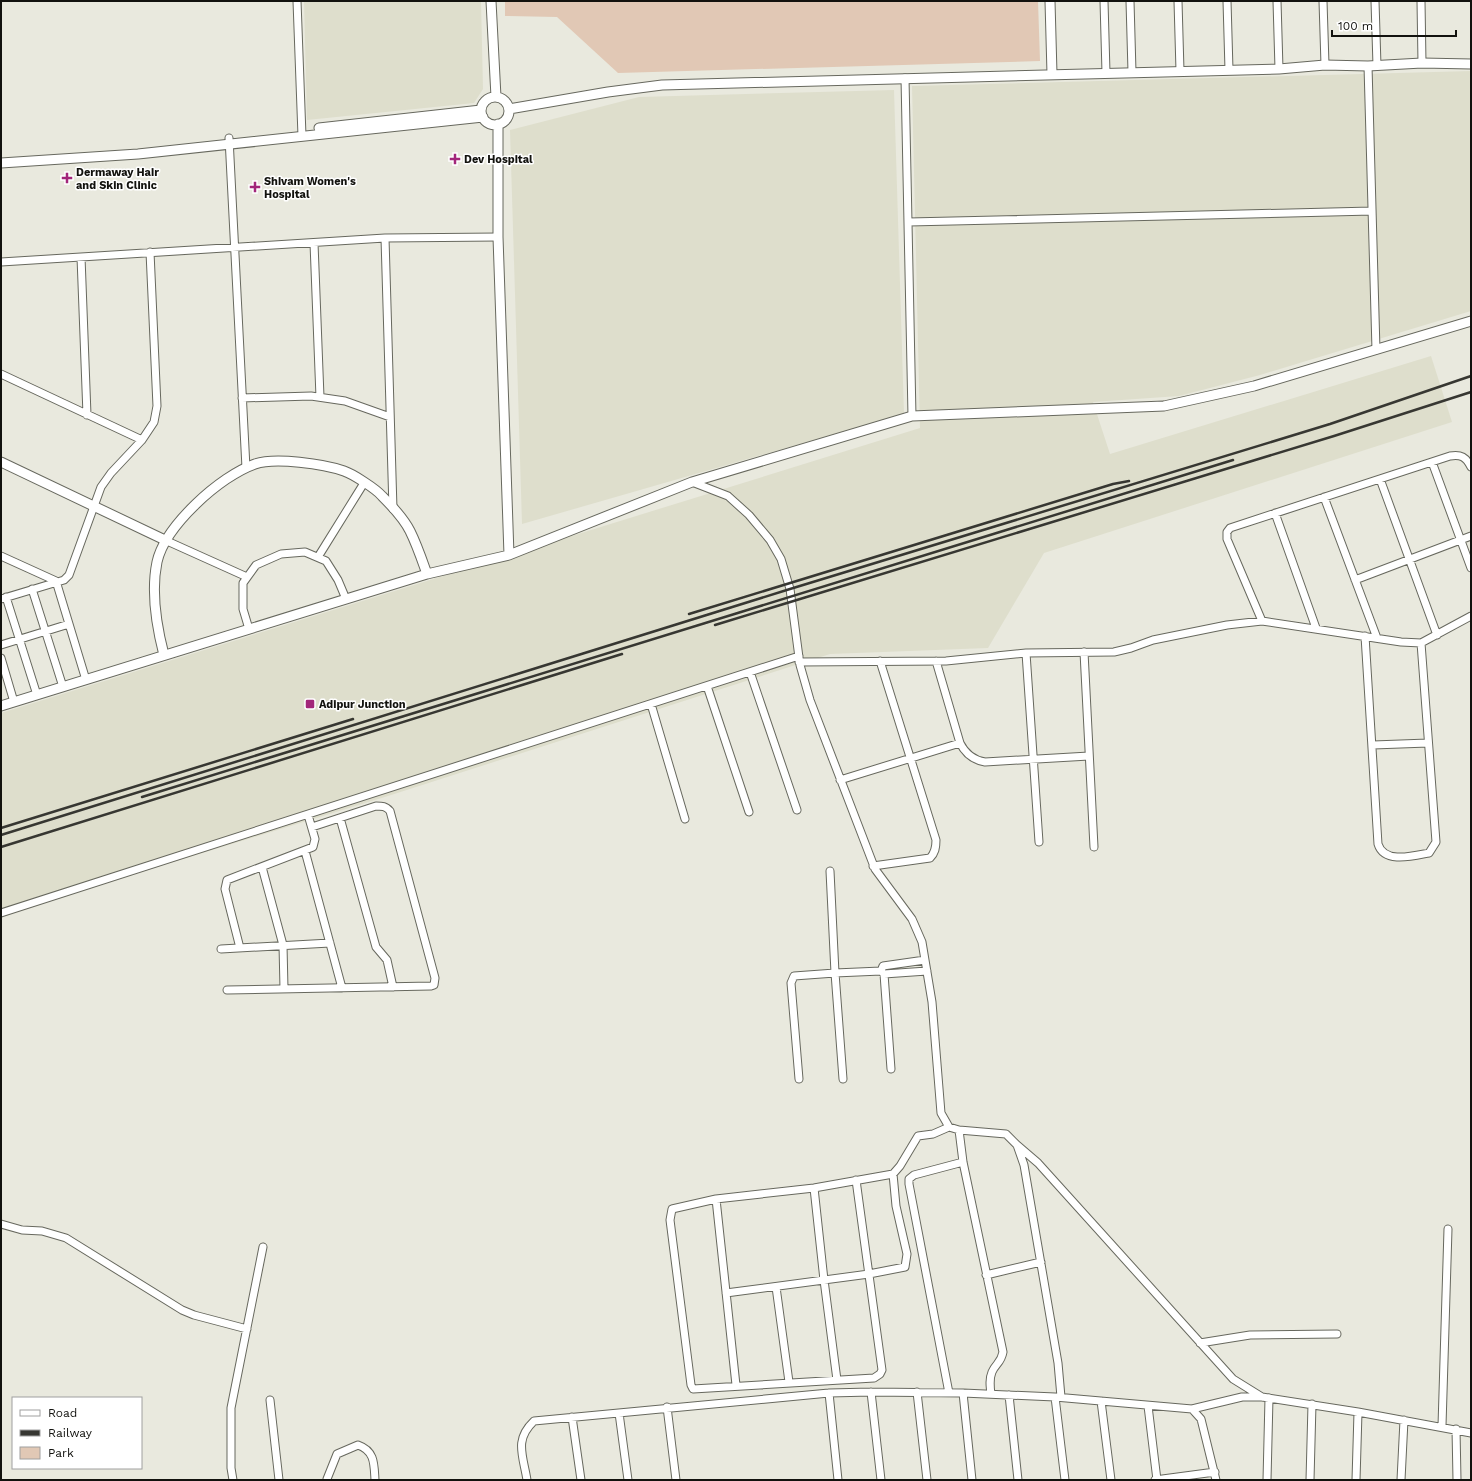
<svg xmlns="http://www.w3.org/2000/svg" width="1472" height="1481" font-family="'Work Sans',sans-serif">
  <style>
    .built { fill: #dedecc }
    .green { fill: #e1c8b5 }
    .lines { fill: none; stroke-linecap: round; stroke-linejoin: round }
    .street-casing { stroke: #67685e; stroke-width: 9 }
    .secondary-casing { stroke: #67685e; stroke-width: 11 }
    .street { stroke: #fff; stroke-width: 7 }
    .secondary { stroke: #fff; stroke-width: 9 }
    .rail { stroke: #373732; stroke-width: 2.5 }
    .poi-dot { fill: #a2267a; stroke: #fff; stroke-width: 1.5 }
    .labels { text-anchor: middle; stroke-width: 3; stroke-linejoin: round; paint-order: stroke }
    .poi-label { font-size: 11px; font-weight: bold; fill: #12120e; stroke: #fff; text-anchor: start }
  </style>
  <rect width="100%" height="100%" fill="#e9e9de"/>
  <path class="built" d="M304 1H481L483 89 474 103 307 120Z
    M1471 71V311L1260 375 1179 396 1093 402 1110 454 1431 356 1452 422 1044 553 988 648 830 654 388 796 1 915V713L920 428 912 86Z
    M894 90 904 414 522 524 510 130 639 97Z"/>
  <path class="green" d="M505 1H1038L1040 61 618 73 557 17 505 16Z"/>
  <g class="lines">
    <defs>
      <path id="street" d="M297 1 302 136
        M1104 1 1106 73
        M1130 1 1132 72
        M1178 1 1180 71
        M1227 1 1229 70
        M1277 1 1279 69
        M1323 1 1325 65
        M1375 1 1377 66
        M1421 1 1422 63
        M1368 66 1376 350
        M905 78 912 416
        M229 138 246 468
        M909 222 1372 211
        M385 238 393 509
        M314 243 320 397
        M81 257 87 415
        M1 262 385 238 498 237
        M1 374 142 440
        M242 398 311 396 345 401 390 417
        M1432 462 1471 568
        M1380 479 1437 635
        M692 482 728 496 749 515 770 540 781 559 790 589 800 665 810 700 875 869 912 919 922 942 932 1002 941 1113 949 1127 959 1130 1006 1134 1017 1145 1024 1165 1058 1363 1061 1397
        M1324 497 1377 638
        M1275 513 1316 628
        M167 541 247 577
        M1 556 56 581
        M318 557 364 483
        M1355 580 1471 536
        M56 581 86 680
        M32 589 63 687
        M6 597 37 695
        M1 599 64 580 69 575 101 487 111 473 142 440 154 422 157 406 150 252
        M1262 621 1227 539V532L1230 528 1450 456C1461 454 1466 457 1471 467
        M249 629 243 609V583L256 565 281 554 305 552 326 561 338 580 346 599
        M1365 636 1378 844C1384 864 1413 856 1429 853L1436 842 1421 643
        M1 645 69 624
        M1084 652 1094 847
        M1026 653 1039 842
        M1 658 14 702
        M936 661 960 743
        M799 662 946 661 1026 653 1114 652 1131 648 1153 640 1227 625 1262 621 1401 642 1421 643 1471 616
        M750 672 797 810
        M707 686 749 812
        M651 704 685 819
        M1373 745 1428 743
        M840 780 960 743C965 753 973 760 985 762L1089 756
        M340 818 376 947 387 960 393 987
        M305 851 342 988
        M873 866 930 858C935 853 936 848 936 840L880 661
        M262 867 283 945 284 989
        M1 913 799 656
        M240 948 225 889 227 880 313 847 315 839 308 815
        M221 949 330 943
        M925 960 883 966 881 971 884 974 927 971
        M884 974 891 1069
        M227 990 431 986 434 985 435 978 390 811C386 806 382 806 376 806L312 827
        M799 1079 791 983 794 976 835 973 830 871
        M843 1079 835 973 881 971
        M959 1130 963 1162 1003 1352C1001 1363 996 1363 992 1372 989 1379 990 1386 991 1394
        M1017 1145 1038 1163 1233 1379 1262 1397
        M856 1180 882 1370 880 1374 874 1378 693 1389 691 1385 670 1220 672 1209 716 1199 814 1188 893 1174 900 1166 918 1136 933 1134 949 1127
        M814 1188 824 1280 837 1380
        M716 1199 736 1385
        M1 1224 22 1230 42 1231 66 1238 182 1310 194 1315 247 1329
        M986 1275 1041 1262
        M776 1287 789 1382
        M726 1293 869 1274 905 1267 907 1254 896 1206 893 1174
        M1200 1343 1250 1335 1337 1334
        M871 1392 881 1480
        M917 1392 927 1480
        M829 1393 838 1480
        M949 1393 909 1184V1179L914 1175 963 1162
        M963 1393 972 1480
        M1009 1395 1018 1480
        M1055 1397 1065 1480
        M270 1400 279 1480
        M1101 1401 1111 1480
        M1148 1406 1157 1480
        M667 1407 676 1480
        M1192 1409 1242 1397H1262L1358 1412 1471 1433
        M619 1413 628 1480
        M572 1417 581 1480
        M1442 1426 1448 1229
        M1456 1429 1457 1480
        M327 1479 337 1454 358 1445C375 1451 374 1464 375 1480
        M233 1480 231 1468V1408L263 1247
        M527 1480C523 1455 514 1440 534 1421L829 1393 871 1392 963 1393 1055 1397 1192 1409 1201 1419 1216 1480
        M1155 1480 1215 1472
        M1267 1480 1269 1398
        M1310 1480 1312 1404
        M1356 1480 1358 1412
        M1401 1480 1404 1420"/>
      <path id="secondary" d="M491 1 496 97
        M1050 1 1052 74
        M481 111a14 14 0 1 1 28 0a14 14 0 1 1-28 0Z
        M509 109 608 92 662 85 1279 69 1325 65 1368 66 1422 63 1471 64
        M498 124V237L509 555
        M319 128 481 110
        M1 163 138 154 483 117
        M1 462 167 541
        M164 655C157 628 151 591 157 562 165 526 220 476 255 464 275 457 324 464 344 471 353 474 376 489 382 496 392 506 404 519 410 531 417 545 422 560 427 574
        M1 706 427 574 509 555 692 482 912 416 1164 406 1254 386 1471 321"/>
    </defs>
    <use href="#street" class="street-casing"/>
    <use href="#secondary" class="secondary-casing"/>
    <use href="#street" class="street"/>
    <use href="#secondary" class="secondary"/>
    <path class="rail" d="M689 614 1113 484 1129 481
      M715 625 1334 436 1471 392
      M142 797 1233 460
      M1 828 353 719
      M1 835 790 589 1330 424 1471 376
      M1 847 622 654"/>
  </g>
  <g class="poi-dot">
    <path d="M453 153h4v4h4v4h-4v4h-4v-4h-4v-4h4z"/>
    <path d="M65 172h4v4h4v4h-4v4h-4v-4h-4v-4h4z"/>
    <path d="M253 181h4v4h4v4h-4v4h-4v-4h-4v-4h4z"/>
    <rect x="305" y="699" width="10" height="10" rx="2"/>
  </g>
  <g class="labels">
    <g class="poi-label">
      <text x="464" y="163">Dev Hospital</text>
      <text x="76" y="176">Dermaway Hair<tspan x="76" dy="13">and Skin Clinic</tspan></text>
      <text x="264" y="185">Shivam Women's<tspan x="264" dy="13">Hospital</tspan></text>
      <text x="319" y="708">Adipur Junction</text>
    </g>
  </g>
  <rect width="1472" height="1481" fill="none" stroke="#12120e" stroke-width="4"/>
  <rect x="12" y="1397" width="130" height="72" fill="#ffffff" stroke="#a0a09f"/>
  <rect x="20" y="1410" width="20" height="6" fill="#ffffff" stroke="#a0a09f"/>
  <text x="48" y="1417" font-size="12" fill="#12120e">Road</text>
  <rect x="20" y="1430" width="20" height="6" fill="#373732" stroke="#a0a09f"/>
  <text x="48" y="1437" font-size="12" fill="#12120e">Railway</text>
  <rect x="20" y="1447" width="20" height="12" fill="#e1c8b5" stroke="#a0a09f"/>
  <text x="48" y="1457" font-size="12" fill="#12120e">Park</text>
  <path d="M1332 30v6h124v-6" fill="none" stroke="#12120e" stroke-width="2"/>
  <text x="1338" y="30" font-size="12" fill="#12120e" stroke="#ffffff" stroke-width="3" paint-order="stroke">100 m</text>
</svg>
